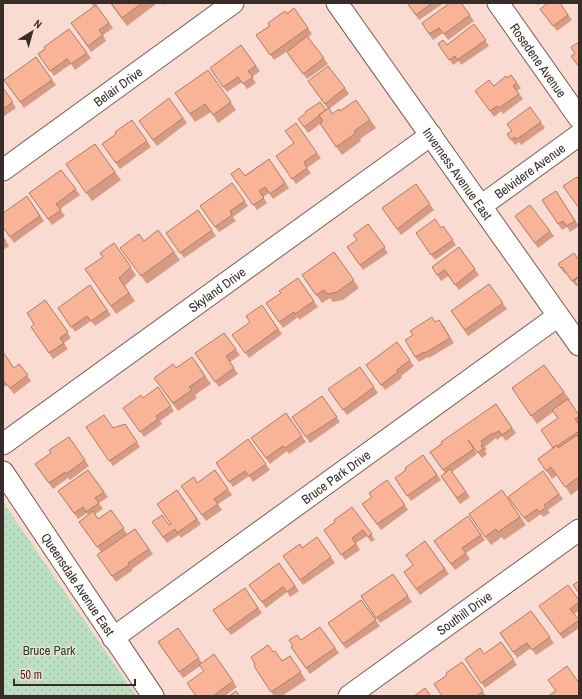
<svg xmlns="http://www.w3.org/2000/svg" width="582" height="699" font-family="'Archivo Narrow',sans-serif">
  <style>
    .park { fill: url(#park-dots) }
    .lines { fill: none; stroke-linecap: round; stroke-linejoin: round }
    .minor-casing { stroke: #796057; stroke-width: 23 }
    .minor { stroke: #fff; stroke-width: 21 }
    .wall { fill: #d69b82 }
    .building { fill: #f9b497; stroke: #ae7e6a }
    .labels { text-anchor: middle; stroke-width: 3; stroke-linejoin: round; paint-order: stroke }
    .street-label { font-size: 13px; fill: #372c28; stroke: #f9dbd1 }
    .park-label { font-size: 13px; fill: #055027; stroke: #f9dbd1 }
  </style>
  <defs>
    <pattern id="park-dots" width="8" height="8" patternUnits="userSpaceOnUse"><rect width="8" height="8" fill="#badfc3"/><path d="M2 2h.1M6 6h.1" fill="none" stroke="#a0c0a8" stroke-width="1.8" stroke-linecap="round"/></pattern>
  </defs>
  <rect width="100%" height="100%" fill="#f9dbd1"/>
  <path class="park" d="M3 502 136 696H3Z"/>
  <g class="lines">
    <defs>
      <g id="minor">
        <path id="s1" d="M337 3 579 345"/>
        <path id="s2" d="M498 3 579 118"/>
        <path id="s3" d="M3 170 233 3"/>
        <path id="s4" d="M481 206 579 135"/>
        <path id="s5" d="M3 444 431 135"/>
        <path id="s6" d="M3 472 153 696"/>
        <path id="s7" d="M113 638 558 316"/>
        <path id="s8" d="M349 696 579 530"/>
      </g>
    </defs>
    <use href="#minor" class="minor-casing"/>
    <use href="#minor" class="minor"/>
  </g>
  <path class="wall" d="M91 3H99L96 5 113 28 103 35 106 41 91 52 71 23 94 7Z
    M110 3H155L156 4 127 26Z
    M163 3H168L165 5Z
    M407 3H444L419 20Z
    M461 3 474 21 448 40 443 33 433 40 422 23 452 4Z
    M536 3H541L538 5Z
    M560 3 572 20 557 31 540 9Z
    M294 8 312 34 308 37 328 64 307 79 290 57 289 50 274 60 256 35Z
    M474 24 489 46 461 65 459 61 453 65 438 44 447 45Z
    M69 29 91 58 75 70 71 64 54 76 38 54Z
    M241 45 260 71 252 77 256 83 247 89 242 82 227 92 210 68Z
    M36 57 56 85 24 108 4 80Z
    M208 70 236 110 218 123 211 112 195 122 175 93Z
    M511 75 521 88 517 91 523 99 503 114 501 111 494 117 475 91 494 86 507 78Z
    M312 87 345 88 349 94 329 109 332 114 340 111 356 100 376 128 360 139 361 141 342 155 320 124 308 133 298 119 326 110 328 109Z
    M3 88 16 108 3 117Z
    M169 98 187 123 157 146 139 121Z
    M530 107 545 128 521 145 519 142 515 145 507 134 511 131Z
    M116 134 147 141 151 147 120 169 102 144Z
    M294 143 317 153 321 158 307 168 311 173 296 184 276 156Z
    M95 144 121 180 92 201 66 164Z
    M269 159 289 188 273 199 269 193 263 197 267 203 257 210 231 174 245 175Z
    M61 170 80 195 60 209 65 216 52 225 29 193Z
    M232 183 248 206 233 217 236 221 219 232 200 206Z
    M416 184 434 210 401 235 382 208Z
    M556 191 579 226 570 232 567 227 562 230 542 200Z
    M27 196 44 221 14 243 3 227Z
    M198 210 216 236 184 258 166 233Z
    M515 216 550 231 554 236 538 248Z
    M368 224 388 253 363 270 347 247 357 240Z
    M443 226 456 245 435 260 416 233 441 228Z
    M158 230 180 260 147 284 120 248 144 241Z
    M3 236 9 246 3 250Z
    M114 243 136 275 125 286 135 301 116 314 85 269 103 257Z
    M459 247 479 275 459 290 448 276 441 281 432 267Z
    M334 252 359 288 343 300 333 302 330 298 322 303 302 275Z
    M579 260V288L577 285 576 286 566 273 565 274 558 264Z
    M298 278 318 307 299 320 298 317 283 328 266 303 281 293Z
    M489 284 507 309 468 336 451 311Z
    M90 285 111 315 95 326 91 321 75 332 58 308Z
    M45 300 71 338 64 343 68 349 53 359 31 327 34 324Z
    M262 305 282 334 249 358 232 335 250 322Z
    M435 322 443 325 454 343 429 358 428 357 419 362 415 357Z
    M224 333 240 355 230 362 238 374 219 387 195 353Z
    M397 342 414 366 401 376 402 378 385 390 366 365Z
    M3 352 14 368 19 364 31 381 14 394 7 385 3 388Z
    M192 357 211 384 195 395 197 398 178 411 154 378 176 368Z
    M544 365 570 400 569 401 579 415V489L571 495 557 475 552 479 538 459 553 448 558 418 553 412 537 424 512 388Z
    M158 387 174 411 160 421 162 424 144 437 123 408 143 398Z
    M374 387 378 393 347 415 328 389Z
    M322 396 340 422 310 443 292 417Z
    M496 404 516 433 506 441 502 436 497 440 496 438 485 447 487 449 485 451 487 454 482 458 472 445V446L477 454 452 472 470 497 460 504 441 476 445 473 430 452Z
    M286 413 306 442 289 454 287 451 270 464 251 438Z
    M125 424 140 447 113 466 86 427 113 428Z
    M69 437 89 466 70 480 68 478 53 489 35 464 51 453Z
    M248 439 270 470 253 482 249 476 233 487 216 463Z
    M423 455 441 480 411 501 395 478 406 470Z
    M88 470 108 497 99 503 103 509 95 514 98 519 111 510 127 534 135 529 153 554 132 569 133 570 116 582 97 555 101 552 79 522 88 515 87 513 78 519 58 491Z
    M215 470 232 495 218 504 222 510 206 521 181 486 197 483Z
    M387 480 408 510 381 530 362 504 372 497Z
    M177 490 201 524 181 538 179 535 167 543 152 522 169 525 171 524Z
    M502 490 526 525 504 540 502 537 491 545 469 514Z
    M559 494 563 499 548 510 550 513 543 517 541 514 528 523 508 497Z
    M352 507 375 540 371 542 367 536 356 543 360 550 345 560 324 530 335 522Z
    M468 516 485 540 466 553 470 559 455 570 434 541Z
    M317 537 335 563 303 585 283 556 302 548Z
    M425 541 449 574 420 595 404 572 413 565Z
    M279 563 299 591 290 597 287 592 266 608 249 585Z
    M393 574 412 602 380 623 361 596Z
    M245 588 262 613 231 635 213 610Z
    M361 600 380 626 346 649 328 623Z
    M579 600V611L574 614 579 621V628L563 639 539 606Z
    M531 611 554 643 536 655 531 648 517 658 500 633Z
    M320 627 339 653 310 674 291 647Z
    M178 628 202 663 214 654 237 687 225 696H196L204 671 200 666 183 678 158 642Z
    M501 642 517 665 485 688 465 659 484 654Z
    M273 652 282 661 290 656 306 680 282 696H274L254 666Z
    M462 662 486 696H442L447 675Z"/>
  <path class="building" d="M111 3H142L122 18Z
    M407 3H432L416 15Z
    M450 3H451L452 4 454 3H461L470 15 444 34 439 28 429 34 422 23Z
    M548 3H560L568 15 553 26 540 9Z
    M96 5 109 23 99 30 103 35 88 46 71 23Z
    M294 8 308 28 270 55 256 35 270 26 268 23 285 11 287 14Z
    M474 24 486 40 457 60 455 56 449 60 438 44 443 40 447 45Z
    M69 29 87 53 71 64 67 59 50 71 38 54 45 49 44 47Z
    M307 36 324 58 303 74 287 52Z
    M579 42V67L571 56 575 54 571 47Z
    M241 45 256 66 248 71 253 77 243 84 238 77 223 87 210 68Z
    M36 57 52 80 20 102 4 80Z
    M328 66 345 88 325 104 308 81Z
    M208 70 231 102 213 115 205 104 190 114 175 93Z
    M511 75 517 83 513 86 519 94 499 108 497 106 490 111 475 91 489 80 494 86 506 76 507 78Z
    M3 88 13 102 3 109Z
    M169 98 183 118 153 140 139 121Z
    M356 100 370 120 354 131 356 133 336 147 320 123 323 121 319 115 329 108 332 114 339 109 340 111Z
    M320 102 326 110 319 115V116L304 127 298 119 306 113 305 112Z
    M530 107 541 122 517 139 515 137 511 140 507 134 512 131 507 124Z
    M132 120 147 141 116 163 102 144 116 134 115 132Z
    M296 123 317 153 304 162 307 168 292 179 276 156 294 143 285 131Z
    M95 144 115 172 86 193 66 164Z
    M269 159 285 183 270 194 265 187 259 191 264 198 253 205 231 174 239 168 245 176Z
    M61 170 76 189 56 204 61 210 48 219 29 193Z
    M577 177 579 180V208L563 186Z
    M232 183 245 201 230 211 232 215 215 227 200 206Z
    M416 184 430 204 397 229 382 208Z
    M556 191 575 221 566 226 563 221 558 224 542 200Z
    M27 196 40 216 10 237 3 227V213Z
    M530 205 550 231 535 243 515 216Z
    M198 210 212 230 180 253 166 233Z
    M435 219 441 228 443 226 453 240 431 255 416 233Z
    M368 224 385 247 360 265 347 247 357 240 353 235Z
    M158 230 174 252 141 276 120 248 139 234 144 241Z
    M3 237 5 240 3 242Z
    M114 243 131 267 119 278 129 293 111 306 85 269 103 257 100 253Z
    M459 247 475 269 455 285 445 270 437 275 432 267Z
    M334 252 354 280 337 292 328 294 324 290 316 295 302 275Z
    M574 253 579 260V276L572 281 562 267 561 268 558 264Z
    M579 277V287L574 281Z
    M298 278 314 301 295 314 294 312 279 322 266 303 281 293 279 291Z
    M489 284 503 303 465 330 451 311Z
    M90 285 107 310 91 321 87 316 71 327 58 308Z
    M45 300 68 332 60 338 64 343 49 353 31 327 34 324 27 313Z
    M262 305 278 329 245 353 232 335 250 322 246 316Z
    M432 317 435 322 439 320 450 338 425 353 424 352 415 357 405 340 413 335 410 331Z
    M224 333 236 349 226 356 234 368 215 382 195 353Z
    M397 342 410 360 397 370 398 372 381 385 366 365Z
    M3 352 14 368 19 364 28 375 10 388 3 380Z
    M192 357 205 376 189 387 192 390 173 403 154 378 173 364 176 368Z
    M544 365 564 392 531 416 512 388Z
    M360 367 374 387 343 410 328 389Z
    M158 387 171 406 156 416 158 419 140 432 123 408 141 395 143 398Z
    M322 396 337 417 306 437 292 417Z
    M568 399 579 415V416L575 419 579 425V431L557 446V445L553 448 541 430 558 418 552 410Z
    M496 404 512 428 502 435 499 431 493 434V433L481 441 483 444 481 445 483 449 478 453 468 440 474 449 443 470 430 452 442 444 441 442Z
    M286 413 302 436 285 448 283 446 266 458 251 438Z
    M104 415 113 428 125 424 137 442 109 461 86 427Z
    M577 435 579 438V477L565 487 551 467 546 471 538 459 557 445 558 448Z
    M69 437 85 460 66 474 65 472 49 483 35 464 51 453 49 450Z
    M248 439 266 464 249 476 245 471 229 482 216 463Z
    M423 455 437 475 407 496 395 478 406 470 405 468Z
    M450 469 466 492 457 498 441 476Z
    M88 470 104 492 95 498 99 503 86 512 83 507 74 513 58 491Z
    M215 470 228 489 214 499 218 504 202 515 181 486 194 477 197 483Z
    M543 471 559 494 544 505 546 507 540 512 537 509 524 518 508 497Z
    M387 480 405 505 377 524 362 504 372 497 369 493Z
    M177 490 197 519 177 533 175 529 163 537 152 522 162 515 169 525 171 524 157 504Z
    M502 490 520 517 498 532 496 529 485 537 469 514Z
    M352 507 372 534 368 537 363 530 352 538 356 544 341 555 324 530 335 522 334 520Z
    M111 510 124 528 97 547 79 522 93 511 98 519Z
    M468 516 481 535 462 548 466 553 451 564 434 541Z
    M135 529 149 549 128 563 129 565 112 576 97 555Z
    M317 537 331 557 300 580 283 556 300 544 302 548Z
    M425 541 445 569 416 589 404 572 413 565 406 555Z
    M279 563 295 586 287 592 283 587 262 602 249 585Z
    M393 574 408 596 376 618 361 596Z
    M579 581V593L573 585Z
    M568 585 579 600V602L570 609 579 620 560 634 539 606Z
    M245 588 258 608 227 630 213 610Z
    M361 600 376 620 343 644 328 623Z
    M531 611 550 637 532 650 527 643 513 652 500 633Z
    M320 627 335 648 306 668 291 647 293 646 289 640 297 635 301 640Z
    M178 628 199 658 179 672 158 642Z
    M501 642 514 660 481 683 465 659 480 648 484 654Z
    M268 645 273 652 275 651 282 661 290 656 301 672 271 692 254 666 255 664 251 657Z
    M214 654 233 681 213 696H196L187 683 204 671 199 665Z
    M462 662 483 691 477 696H462L461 695 459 696H442L434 684 447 675 446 673Z
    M567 666 579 683V696H548L556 691 548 680Z
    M425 688 431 696H414Z
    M236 691 240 696H229Z"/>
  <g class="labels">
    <g class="street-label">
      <text dy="5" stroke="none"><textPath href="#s2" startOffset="70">Rosedene Avenue</textPath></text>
      <text dy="5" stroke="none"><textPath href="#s3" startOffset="142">Belair Drive</textPath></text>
      <text dy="5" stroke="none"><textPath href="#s4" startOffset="60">Belvidere Avenue</textPath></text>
      <text dy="5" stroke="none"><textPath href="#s1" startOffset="209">Inverness Avenue East</textPath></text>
      <text dy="5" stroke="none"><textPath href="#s5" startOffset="264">Skyland Drive</textPath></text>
      <text dy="5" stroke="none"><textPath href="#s7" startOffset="275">Bruce Park Drive</textPath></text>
      <text dy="5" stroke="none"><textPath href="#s6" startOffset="135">Queensdale Avenue East</textPath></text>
      <text dy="5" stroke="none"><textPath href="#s8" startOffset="142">Southill Drive</textPath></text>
    </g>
    <g class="park-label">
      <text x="49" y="655">Bruce Park</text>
    </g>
  </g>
  <rect width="582" height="699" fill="none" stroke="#372c28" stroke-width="8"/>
  <g transform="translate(32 32) rotate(37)" stroke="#f9dbd1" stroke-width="3" paint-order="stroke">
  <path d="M0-3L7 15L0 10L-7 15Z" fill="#372c28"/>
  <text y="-6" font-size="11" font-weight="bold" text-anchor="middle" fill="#372c28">N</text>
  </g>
  <path d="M14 679v6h121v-6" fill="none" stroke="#372c28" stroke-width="2"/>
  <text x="20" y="679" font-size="12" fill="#372c28" stroke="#f9dbd1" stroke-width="3" paint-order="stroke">50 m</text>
</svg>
